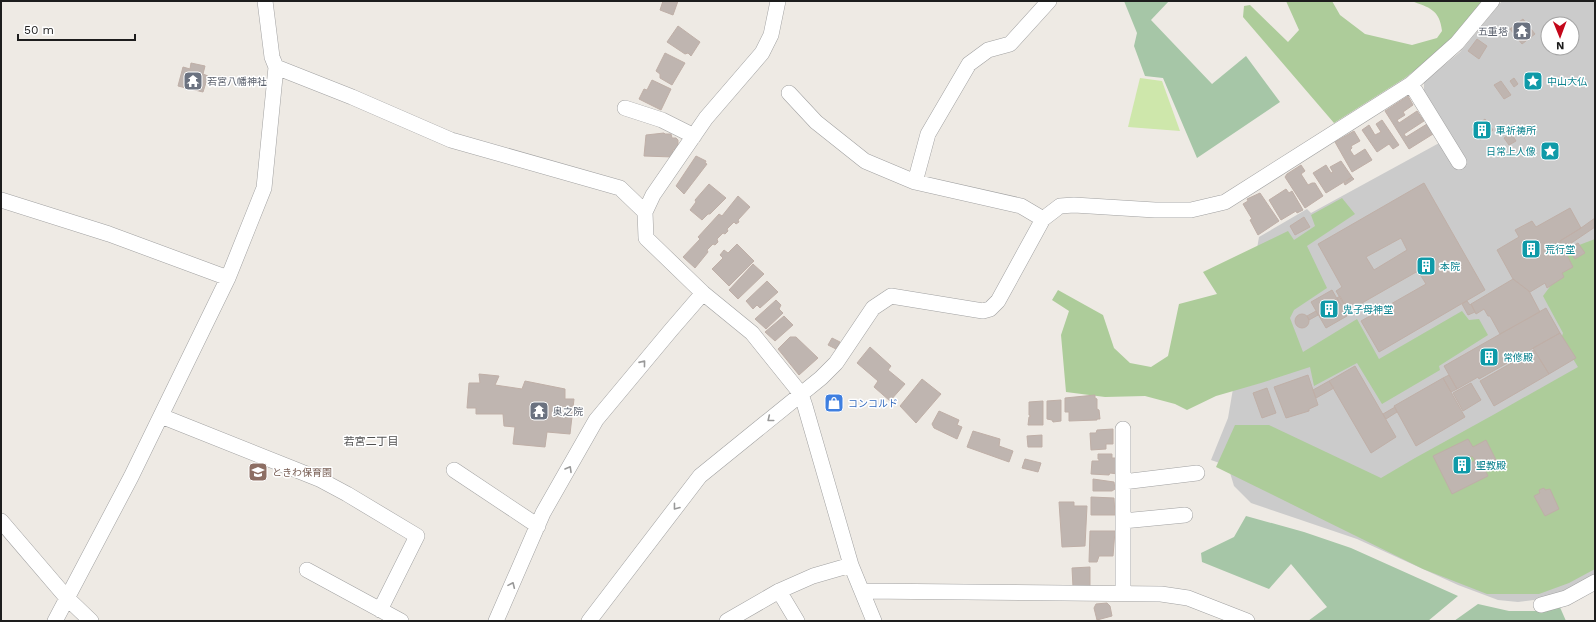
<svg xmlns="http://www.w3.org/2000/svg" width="1596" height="622" font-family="'Work Sans','Noto Sans JP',sans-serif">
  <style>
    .religious { fill: #cbcbcb; fill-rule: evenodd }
    .grass { fill: #cee7ab }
    .forest { fill: #adcc9a }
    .cemetery { fill: #a6c6a7 }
    .building { fill: #bfb5b0; stroke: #bfafa7; fill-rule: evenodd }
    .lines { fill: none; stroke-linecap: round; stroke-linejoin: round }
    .minor-casing { stroke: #a1a1a1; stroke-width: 16 }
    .minor { stroke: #fff; stroke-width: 15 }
    .oneway { stroke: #999 }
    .labels { text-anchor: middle; stroke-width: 3; stroke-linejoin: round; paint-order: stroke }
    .worship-label { font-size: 10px; fill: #5b616d; stroke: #fff; text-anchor: start }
    .culture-label { font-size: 10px; fill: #0d838f; stroke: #fff; text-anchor: start }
    .shop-label { font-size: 10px; fill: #366cbe; stroke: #fff; text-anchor: start }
    .education-label { font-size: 10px; fill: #785e54; stroke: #fff; text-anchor: start }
    .neighbourhood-label { font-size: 11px; fill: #505050; stroke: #fff }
  </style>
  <rect width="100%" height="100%" fill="#eeeae4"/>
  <path class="religious" d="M1502 1H1595V576L1549 598 1518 602 1498 600 1458 585 1357 539 1251 503 1234 486 1228 466 1211 460 1228 418 1259 237 1307 209 1311 213 1452 136 1424 91V82L1460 52ZM1548 24H1572V48H1548Z"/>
  <path class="grass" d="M1140 78 1162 81 1180 131 1128 127Z"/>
  <path class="forest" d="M1286 1H1332L1340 15 1365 34 1412 45 1437 38 1442 31C1440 10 1429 7 1411 1H1483L1453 40 1405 78 1334 123 1243 17 1244 6 1250 5 1288 42 1299 30Z
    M1342 198 1355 214 1307 246 1327 288 1294 310 1290 318 1303 352 1357 319 1379 359 1462 311 1469 320 1479 319 1488 335 1439 366 1440 370 1382 404 1357 363 1314 386 1310 367 1261 383 1216 396 1187 410 1175 404 1145 396 1105 397 1066 392 1061 335 1069 311 1052 300 1058 290 1103 315 1114 348 1130 363 1151 367 1168 356 1179 304 1217 294 1203 272 1288 231 1294 240 1315 226 1311 215Z
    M1595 239V569L1569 583 1539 594H1487L1423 569 1216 467 1235 425H1269L1381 478 1415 458 1493 415 1578 367 1561 339 1563 333 1543 296 1565 266 1566 250Z"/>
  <path class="cemetery" d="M1124 1H1169L1151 20 1212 84 1246 56 1280 102 1197 158 1163 78 1145 76 1134 46 1137 33Z
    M1246 516 1304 532 1351 548 1458 596 1428 621H1308L1327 607 1291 564 1269 589 1202 562 1201 553 1234 537Z
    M1478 604 1509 611H1536L1559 605 1566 621H1454Z"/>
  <path class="building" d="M663 1H678L673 15 660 10Z
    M1523 19 1535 34 1522 44 1510 29Z
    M678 26 700 42 691 56 688 53 685 54 667 42Z
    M1477 39 1487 46 1479 59 1468 51Z
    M665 53 685 63 672 85 660 78V74L656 71Z
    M191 63 205 66 203 74 208 76 203 92 178 86 183 67 190 69Z
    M1514 78 1518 84 1514 87 1510 81Z
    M652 80 671 89 661 110 639 99 644 89 647 90Z
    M1501 81 1511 95 1504 99 1494 85Z
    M1408 96 1413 105 1403 112 1405 115 1397 120 1399 123 1417 111 1424 121 1404 134 1406 137 1427 124 1433 134 1409 149 1385 111Z
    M1485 119 1493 130 1480 140 1472 129Z
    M1382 120 1399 145 1393 149 1389 144 1377 152 1362 130 1369 125 1375 135 1381 132 1376 124Z
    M1354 131 1360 141 1351 146 1352 148 1350 150 1354 156 1365 149 1372 160 1352 172 1335 142Z
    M664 133 665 134H671L672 138H676L678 140V150H673V157L644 156 646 135Z
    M1511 133 1516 141 1509 145 1504 138Z
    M696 156 706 161 705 163 707 164 684 194 676 186Z
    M1341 161 1352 177 1326 193 1313 173 1326 165 1331 173 1333 172 1330 167Z
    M1301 165 1305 171 1301 174 1308 185 1312 183H1315L1323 196 1305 208 1285 177 1287 174Z
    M1352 177 1354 179 1345 185 1344 183Z
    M1424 183 1485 290 1379 352 1361 321 1426 284 1418 271 1348 311 1336 291 1342 287 1318 244ZM1401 238 1407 250 1374 270 1366 257Z
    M709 184 726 198 710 214H708L702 220 690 210 696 202 695 200Z
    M1286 189 1289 193 1292 191 1303 210 1297 213 1296 211 1281 220 1269 200Z
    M1260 193 1279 221 1258 235 1250 220 1252 219 1243 204 1248 201 1247 199Z
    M738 196 750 207 738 220 739 222 736 224 734 222 727 229 728 231 725 234 723 233 717 239 718 242 715 245 713 244 707 250 708 252 695 268 683 257 700 239 698 237 719 214 722 216Z
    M1570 208 1581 228 1560 241 1573 267 1562 273 1564 277 1547 288 1545 283 1530 292 1513 279 1497 250 1519 237 1515 230 1532 221 1536 227Z
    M1304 217 1310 227 1295 235 1290 226Z
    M1595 218V227L1564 248 1560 241 1581 228Z
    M1578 243 1585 253 1575 259 1568 249Z
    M737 244 754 261 729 286 712 269 723 258 720 255 724 250 728 253Z
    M753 264 764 274 738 299 729 290Z
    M1513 279 1529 291 1540 312 1500 334 1490 316H1488L1484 309 1476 314 1471 304Z
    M767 281 778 292 760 308 757 305 753 309 746 301Z
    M1332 290 1347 316 1326 328 1311 302Z
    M1340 296 1345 305 1342 307 1337 298Z
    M776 300 781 305 779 309 783 313 766 329 755 319Z
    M1467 301 1470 305 1471 304 1475 312 1468 315 1462 304Z
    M1546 308 1560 333 1479 379 1478 377 1457 389 1444 366Z
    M1316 311 1318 315 1309 320 1307 316Z
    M1295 321a7 7 0 1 1 14 0a7 7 0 1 1-14 0Z
    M784 316 793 325 775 341 765 332Z
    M1560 333 1576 358 1549 374 1533 348Z
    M790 337H796L818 358 799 375 778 349Z
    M832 338 840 342 836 349 828 345Z
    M870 347 891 366 888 370 905 384 890 401 874 387 878 381 857 363Z
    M1534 350 1549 374 1494 406 1480 381Z
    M1355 366 1396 437 1371 453 1329 381Z
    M479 374 499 376 495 385 522 389 525 381 565 389V399H574L570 434 547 432 545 447 513 444 515 427 504 426 503 414H476V408H467L469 383H480Z
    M1308 375 1318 405 1309 409V411L1286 418 1274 387Z
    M1449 375 1457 389 1451 392 1443 378Z
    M1443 378 1465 417 1416 446 1394 406Z
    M922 379 941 394 916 423 900 406Z
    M1329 381 1334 388 1316 398 1313 390Z
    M1471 383 1481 400 1463 411 1453 393Z
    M1267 388 1276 413 1262 418 1253 393Z
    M1095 395V398L1097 399V409L1099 410 1100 419H1097V420L1069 421V412H1065V398Z
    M1061 400V421L1053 422 1052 420 1047 419V401Z
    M1043 401V425H1028L1029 417 1031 416 1029 415V402Z
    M1395 407 1397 412 1386 419 1383 414Z
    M939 411 959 420 957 425 962 427 957 439 934 428 932 424Z
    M1113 429V444H1106V449L1091 450 1090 433H1096L1097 430Z
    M973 431 1000 439 999 446 1013 451 1009 462 967 447Z
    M1042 435V447H1028L1027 436Z
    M1468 439 1473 447 1486 440 1497 462 1484 468 1488 476 1452 494 1433 456Z
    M1098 454H1112V458H1118V474L1110 473 1109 475 1091 474 1092 461H1099V459H1098Z
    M1460 455 1468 458 1472 456 1475 460 1471 463 1470 470 1462 475 1455 472 1452 467 1453 461Z
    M1025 459 1041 463 1038 472 1022 468Z
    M1093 479 1114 482 1115 489 1112 491H1093Z
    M1544 488 1545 490 1550 489 1559 509 1545 516 1534 496 1540 493 1539 490Z
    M1091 497 1114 498 1115 515H1091Z
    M1059 502H1074V506H1087L1085 546 1062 547Z
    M1090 531H1115L1113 556H1099L1097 562H1089Z
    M1090 567V587H1073L1072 568Z
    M1107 603 1110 606 1112 616 1097 620 1094 608 1096 604Z"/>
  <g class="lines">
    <defs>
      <path id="minor" d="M778 1 771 35 762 53 706 118 653 195 645 212 646 238 703 293 752 333 801 394 805 406 851 565 874 621
        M276 67 352 97 451 140 620 188 645 212
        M1411 84 1459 162
        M789 93 816 122 865 161 915 182 1021 206 1043 219
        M625 108 662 120 694 136
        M915 182 928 134 969 64 988 50 1010 44 1049 1
        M1 200 109 234 228 278
        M161 416 319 479 347 494 417 536 380 610
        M1123 429V593
        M454 470 538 526
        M1123 482 1197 473
        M1 521 67 598 91 621
        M1123 521 1185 515
        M307 570 401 621
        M779 591 797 621
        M862 591 1161 594 1188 598 1247 621
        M1541 605 1566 598 1595 582
        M55 621 131 477 228 278 264 188 276 67 272 57 265 1
        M496 621 543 513 596 420 671 330 703 293
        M589 621 700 476 821 378 836 363 873 308 891 296 983 311 990 309 998 301 1043 219 1060 206 1074 205 1155 210H1191L1225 202 1411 84 1457 43 1492 1
        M727 621 779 591 813 576 851 565"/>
    </defs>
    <use href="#minor" class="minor-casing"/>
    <use href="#minor" class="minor"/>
  </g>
  <defs><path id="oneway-chevron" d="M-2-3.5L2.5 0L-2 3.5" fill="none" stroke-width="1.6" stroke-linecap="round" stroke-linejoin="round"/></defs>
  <g class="oneway">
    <use href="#oneway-chevron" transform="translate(643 363) rotate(-51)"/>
    <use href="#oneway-chevron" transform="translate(770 419) rotate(141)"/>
    <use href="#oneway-chevron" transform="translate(569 469) rotate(-60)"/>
    <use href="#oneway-chevron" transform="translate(676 507) rotate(128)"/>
    <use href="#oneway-chevron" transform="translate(512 585) rotate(-66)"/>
  </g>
  <defs>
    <symbol id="temple-square" viewBox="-11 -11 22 22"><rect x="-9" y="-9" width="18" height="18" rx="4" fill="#6b7280" stroke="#fff"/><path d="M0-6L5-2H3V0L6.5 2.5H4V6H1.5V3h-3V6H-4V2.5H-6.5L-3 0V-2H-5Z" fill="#fff"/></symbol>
    <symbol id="sight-square" viewBox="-11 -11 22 22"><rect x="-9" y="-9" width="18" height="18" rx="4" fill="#0f9aa8" stroke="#fff"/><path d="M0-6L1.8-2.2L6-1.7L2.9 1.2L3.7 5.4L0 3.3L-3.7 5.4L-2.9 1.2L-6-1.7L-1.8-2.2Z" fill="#fff"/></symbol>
    <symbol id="building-square" viewBox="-11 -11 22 22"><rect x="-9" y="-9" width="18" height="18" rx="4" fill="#0f9aa8" stroke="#fff"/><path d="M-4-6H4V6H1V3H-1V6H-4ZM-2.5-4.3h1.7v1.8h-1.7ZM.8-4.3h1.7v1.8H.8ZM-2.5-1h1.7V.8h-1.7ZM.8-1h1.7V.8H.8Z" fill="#fff"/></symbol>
    <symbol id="shop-square" viewBox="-11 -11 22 22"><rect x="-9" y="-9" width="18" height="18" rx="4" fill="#3f7fe0" stroke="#fff"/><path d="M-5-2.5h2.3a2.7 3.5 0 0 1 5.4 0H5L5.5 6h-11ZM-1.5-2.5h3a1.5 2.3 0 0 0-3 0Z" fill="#fff"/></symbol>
    <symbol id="school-square" viewBox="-11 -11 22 22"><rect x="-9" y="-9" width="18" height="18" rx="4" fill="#8d6e63" stroke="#fff"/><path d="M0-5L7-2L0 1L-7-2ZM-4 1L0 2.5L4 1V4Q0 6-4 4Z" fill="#fff"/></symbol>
  </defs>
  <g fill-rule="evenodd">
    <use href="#temple-square" x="1511" y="20" width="22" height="22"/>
    <use href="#temple-square" x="182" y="70" width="22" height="22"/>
    <use href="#sight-square" x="1522" y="70" width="22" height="22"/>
    <use href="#building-square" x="1471" y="119" width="22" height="22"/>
    <use href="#sight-square" x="1539" y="140" width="22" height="22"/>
    <use href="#building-square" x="1520" y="238" width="22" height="22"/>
    <use href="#building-square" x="1415" y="255" width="22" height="22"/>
    <use href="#building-square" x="1318" y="298" width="22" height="22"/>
    <use href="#building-square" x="1478" y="346" width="22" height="22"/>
    <use href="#shop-square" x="823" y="392" width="22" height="22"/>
    <use href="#temple-square" x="528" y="400" width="22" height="22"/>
    <use href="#building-square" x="1451" y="454" width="22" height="22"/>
    <use href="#school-square" x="247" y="461" width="22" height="22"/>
  </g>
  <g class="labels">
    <g class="worship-label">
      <text x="1508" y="35" text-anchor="end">五重塔</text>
      <text x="207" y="85">若宮八幡神社</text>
      <text x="553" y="415">奥之院</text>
    </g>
    <g class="culture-label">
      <text x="1547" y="85">中山大仏</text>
      <text x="1496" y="134">車祈祷所</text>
      <text x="1536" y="155" text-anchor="end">日常上人像</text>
      <text x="1545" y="253">荒行堂</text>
      <text x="1440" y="270">本院</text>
      <text x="1343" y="313">鬼子母神堂</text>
      <text x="1503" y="361">常修殿</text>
      <text x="1476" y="469">聖教殿</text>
    </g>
    <g class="shop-label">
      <text x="848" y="407">コンコルド</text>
    </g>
    <g class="education-label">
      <text x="272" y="476">ときわ保育園</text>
    </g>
    <g class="neighbourhood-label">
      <text x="371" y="445">若宮二丁目</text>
    </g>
  </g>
  <rect width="1596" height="622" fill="none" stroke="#1d1d1d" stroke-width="4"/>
  <g transform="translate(1560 36) rotate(179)"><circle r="19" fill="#ffffff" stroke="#a5a5a5"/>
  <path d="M0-3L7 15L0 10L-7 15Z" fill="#c4071a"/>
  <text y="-6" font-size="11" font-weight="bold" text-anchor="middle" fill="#1d1d1d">N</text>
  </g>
  <path d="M18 34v6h117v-6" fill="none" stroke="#1d1d1d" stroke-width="2"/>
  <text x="24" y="34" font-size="12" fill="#1d1d1d" stroke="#ffffff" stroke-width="3" paint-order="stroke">50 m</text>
</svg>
